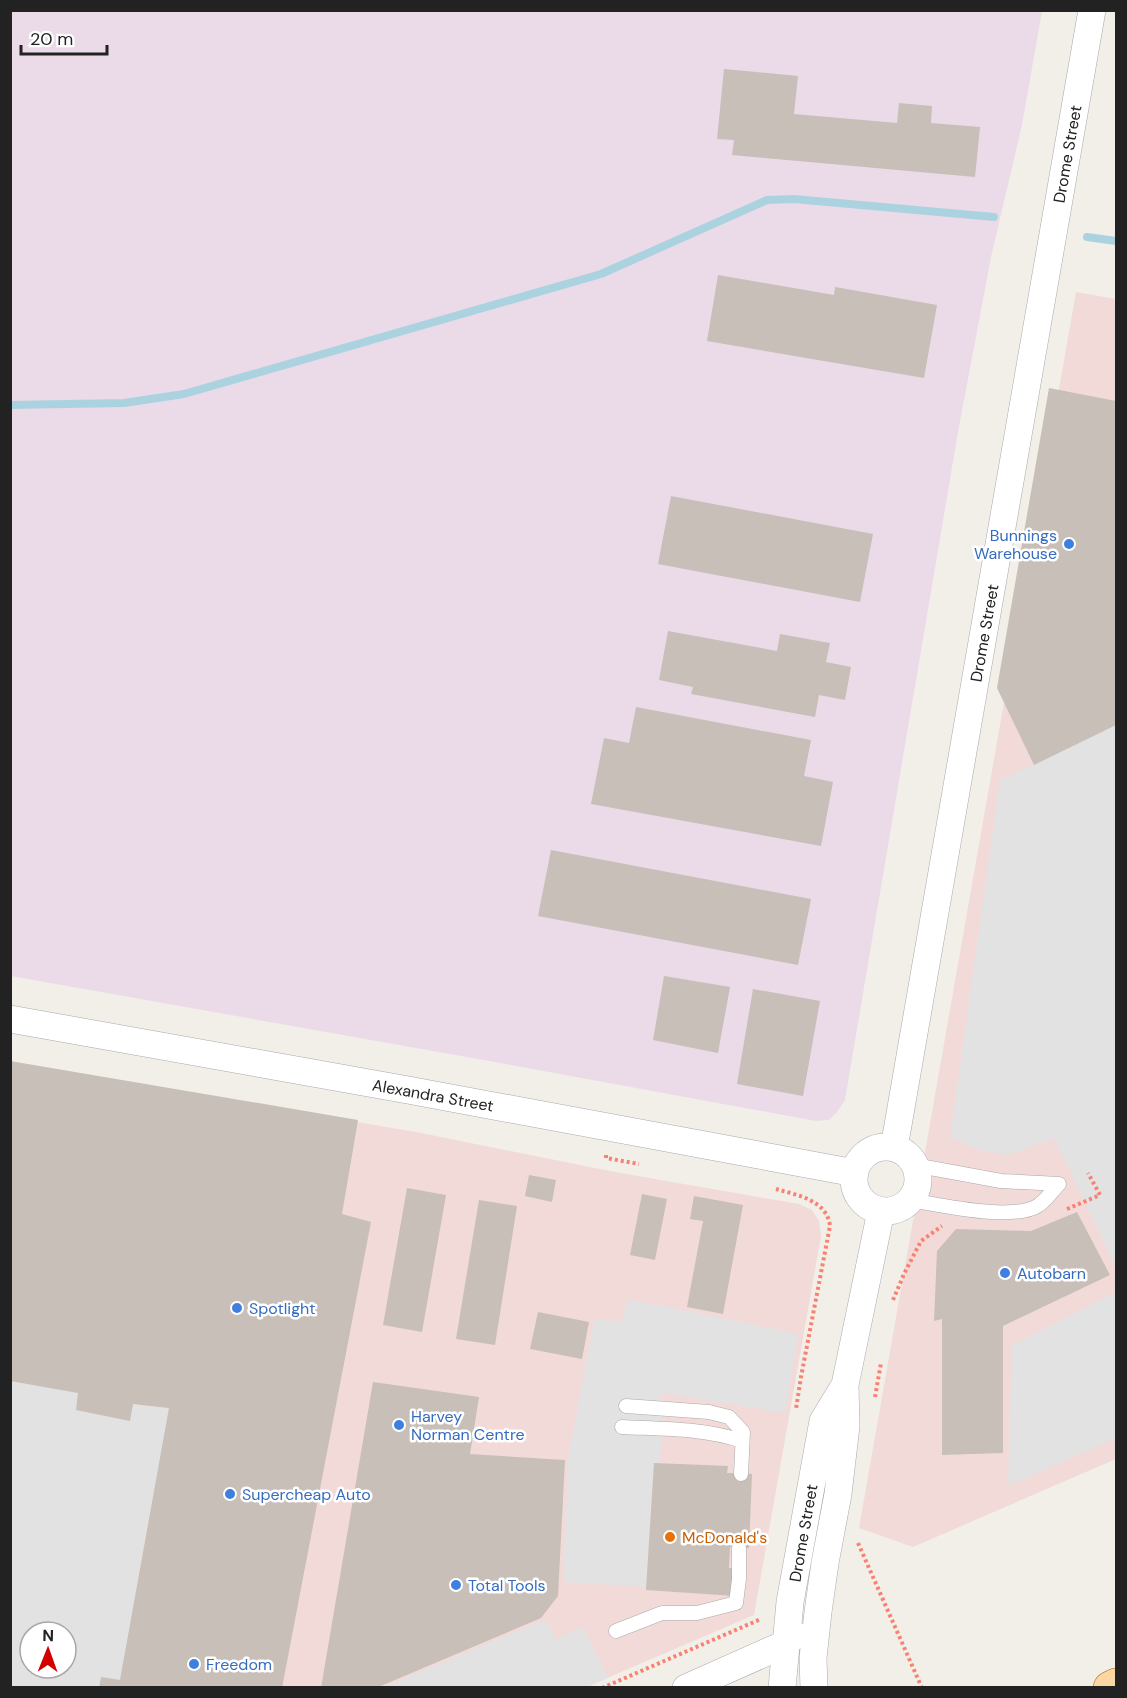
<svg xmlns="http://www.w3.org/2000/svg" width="1127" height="1698" font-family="'DM Sans',sans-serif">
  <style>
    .commercial { fill: #f2dad9; fill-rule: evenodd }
    .industrial { fill: #ebdbe8 }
    .parking { fill: #e2e2e2; fill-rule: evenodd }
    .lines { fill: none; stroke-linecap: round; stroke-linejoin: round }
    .stream { stroke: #aad3df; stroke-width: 8 }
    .building { fill: #c7bfb8 }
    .lane-casing { stroke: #a9a9a9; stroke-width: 15 }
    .street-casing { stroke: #a9a9a9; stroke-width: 28 }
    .primary-casing { stroke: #a06b00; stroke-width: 34 }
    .path { stroke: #fa8072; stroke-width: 4; stroke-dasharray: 3 3; stroke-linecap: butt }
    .lane { stroke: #fff; stroke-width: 14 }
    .street { stroke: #fff; stroke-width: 27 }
    .primary { stroke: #fcd6a4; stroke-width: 33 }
    .shop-dot { fill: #3f7fe0; stroke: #fff; stroke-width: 2 }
    .food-dot { fill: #e8710a; stroke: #fff; stroke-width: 2 }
    .labels { text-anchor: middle; stroke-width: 5; stroke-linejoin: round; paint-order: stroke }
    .street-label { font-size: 16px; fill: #222; stroke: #fff }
    .shop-label { font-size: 16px; fill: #366cbe; stroke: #fff; text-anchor: start }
    .food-label { font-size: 16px; fill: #c56008; stroke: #fff; text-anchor: start }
  </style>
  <rect width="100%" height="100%" fill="#f2efe9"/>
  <path class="commercial" d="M1076 292 1116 299V1459L913 1547 859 1528Z
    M10 1063 416 1132 615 1172 799 1204 812 1210 819 1221 821 1236 754 1615 586 1687H11ZM30 1632H66V1668H30Z"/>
  <path class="industrial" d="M10 11H1042L1022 125 991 257 958 432 845 1100 837 1112 829 1120 816 1121 478 1059 11 976Z"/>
  <path class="parking" d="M1116 725V1267L1054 1138 1008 1155 979 1150 950 1137 1000 780Z
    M1116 1292V1438L1008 1486 1012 1345Z
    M628 1299 798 1334 785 1413 662 1393 663 1429 659 1463H654L646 1587 563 1582 568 1460 594 1319 621 1322Z
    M10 1381 78 1393 76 1410 129 1421 133 1404 169 1408 120 1680 101 1677 99 1687H11ZM30 1632H66V1668H30Z
    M546 1619 556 1639 583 1627 608 1678 585 1688 384 1687Z"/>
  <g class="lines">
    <path class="stream" d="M1087 237 1116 241
      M10 405 124 403 184 394 601 274 767 200 794 199 994 217"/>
  </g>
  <path class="building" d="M724 69 798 76 794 114 897 123 899 103 932 106 931 123 980 127 975 177 732 155 734 140 717 139Z
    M718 275 834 295 835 287 937 305 924 378 707 341Z
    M1049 388 1116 401V725L1034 765 997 688Z
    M671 496 873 534 860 602 658 564Z
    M668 631 777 651 780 634 830 643 826 662 851 667 845 700 819 695 815 717 691 694 693 687 659 680Z
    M636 707 811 740 804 776 833 782 821 846 591 804 604 738 629 743Z
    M551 850 811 899 798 965 538 916Z
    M664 976 730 987 718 1053 653 1040Z
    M753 989 820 1001 803 1096 737 1084Z
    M10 1061 358 1120 342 1214 371 1222 282 1688H99L101 1677 120 1680 169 1408 133 1404 130 1421 76 1410 78 1393 10 1381Z
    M529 1175 556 1180 552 1202 525 1196Z
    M407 1188 446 1195 422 1332 383 1325Z
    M642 1194 667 1199 655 1260 630 1255Z
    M694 1196 743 1205 723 1314 687 1307 703 1221 690 1219Z
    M479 1200 517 1206 495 1345 456 1339Z
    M1077 1212 1110 1275 1003 1326V1453L942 1455V1319L934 1321 937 1251 956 1229 1031 1231Z
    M538 1312 589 1322 582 1359 530 1349Z
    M373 1382 479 1397 470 1454 565 1460 558 1596 541 1618 376 1688H321Z
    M654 1463 728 1466 727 1473 752 1474 749 1548 730 1547 729 1568 735 1569V1596L646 1590Z"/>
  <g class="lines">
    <defs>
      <path id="lane" d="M914 1165 1001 1181 1059 1184
        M910 1200C941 1205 1014 1222 1039 1205 1046 1200 1053 1190 1059 1184
        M626 1406 709 1412 729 1417 743 1432 741 1474
        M622 1427C662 1429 703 1428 742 1441
        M616 1631 662 1613H697L736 1603 739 1579V1548"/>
      <path id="street" d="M10 1019 408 1090 855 1173
        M854 1179a32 32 0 1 1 64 0a32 32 0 1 1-64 0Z
        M894 1148 1092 10
        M686 1688 785 1644 795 1635
        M782 1688 790 1602 823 1421 845 1385
        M814 1688 813 1658 818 1612 825 1563 838 1494 846 1426 845 1385 881 1211"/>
      <path id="primary" d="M1110 1688 1116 1685"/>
    </defs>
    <use href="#lane" class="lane-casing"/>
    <use href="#street" class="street-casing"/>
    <use href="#primary" class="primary-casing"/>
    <path class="path" d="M606 1155V1158L639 1164
      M776 1189C797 1195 827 1200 830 1226L801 1377 796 1409
      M1067 1209 1100 1195 1088 1173
      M893 1300 904 1274 921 1241 942 1226
      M875 1397 881 1363
      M858 1543 922 1688
      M602 1688 761 1619"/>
    <use href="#lane" class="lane"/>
    <use href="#street" class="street"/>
    <use href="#primary" class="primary"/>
  </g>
  <g class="shop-dot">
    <circle cx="1069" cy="544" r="6"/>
    <circle cx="1005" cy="1273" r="6"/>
    <circle cx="237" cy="1308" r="6"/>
    <circle cx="399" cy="1425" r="6"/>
    <circle cx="230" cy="1494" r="6"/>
    <circle cx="456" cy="1585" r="6"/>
    <circle cx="194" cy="1664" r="6"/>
  </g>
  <circle class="food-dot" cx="670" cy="1537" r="6"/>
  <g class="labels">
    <g class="street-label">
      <text transform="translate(1067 154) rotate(-80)" y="6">Drome Street</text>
      <text transform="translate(984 633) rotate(-80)" y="6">Drome Street</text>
      <text transform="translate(433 1095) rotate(10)" y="6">Alexandra Street</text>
      <text transform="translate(803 1533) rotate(-80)" y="6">Drome Street</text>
    </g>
    <g class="shop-label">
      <text x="1057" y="541" text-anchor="end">Bunnings<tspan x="1057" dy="18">Warehouse</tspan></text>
      <text x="1017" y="1279">Autobarn</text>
      <text x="249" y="1314">Spotlight</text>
      <text x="411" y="1422">Harvey<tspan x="411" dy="18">Norman Centre</tspan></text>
      <text x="242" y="1500">Supercheap Auto</text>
      <text x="468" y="1591">Total Tools</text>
      <text x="206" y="1670">Freedom</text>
    </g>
    <g class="food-label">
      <text x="682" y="1543">McDonald's</text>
    </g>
  </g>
  <rect width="1127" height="1698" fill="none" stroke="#222222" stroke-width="24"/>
  <g transform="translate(48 1650) rotate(1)"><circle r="28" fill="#ffffff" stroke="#a7a7a7" stroke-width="1.5"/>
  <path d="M0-4.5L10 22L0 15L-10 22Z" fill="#d40000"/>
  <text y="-9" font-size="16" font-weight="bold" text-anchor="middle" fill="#222222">N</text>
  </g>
  <path d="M21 45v9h86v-9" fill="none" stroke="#222222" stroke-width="3"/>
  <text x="30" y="45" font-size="18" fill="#222222" stroke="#ffffff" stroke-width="4.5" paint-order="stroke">20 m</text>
</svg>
